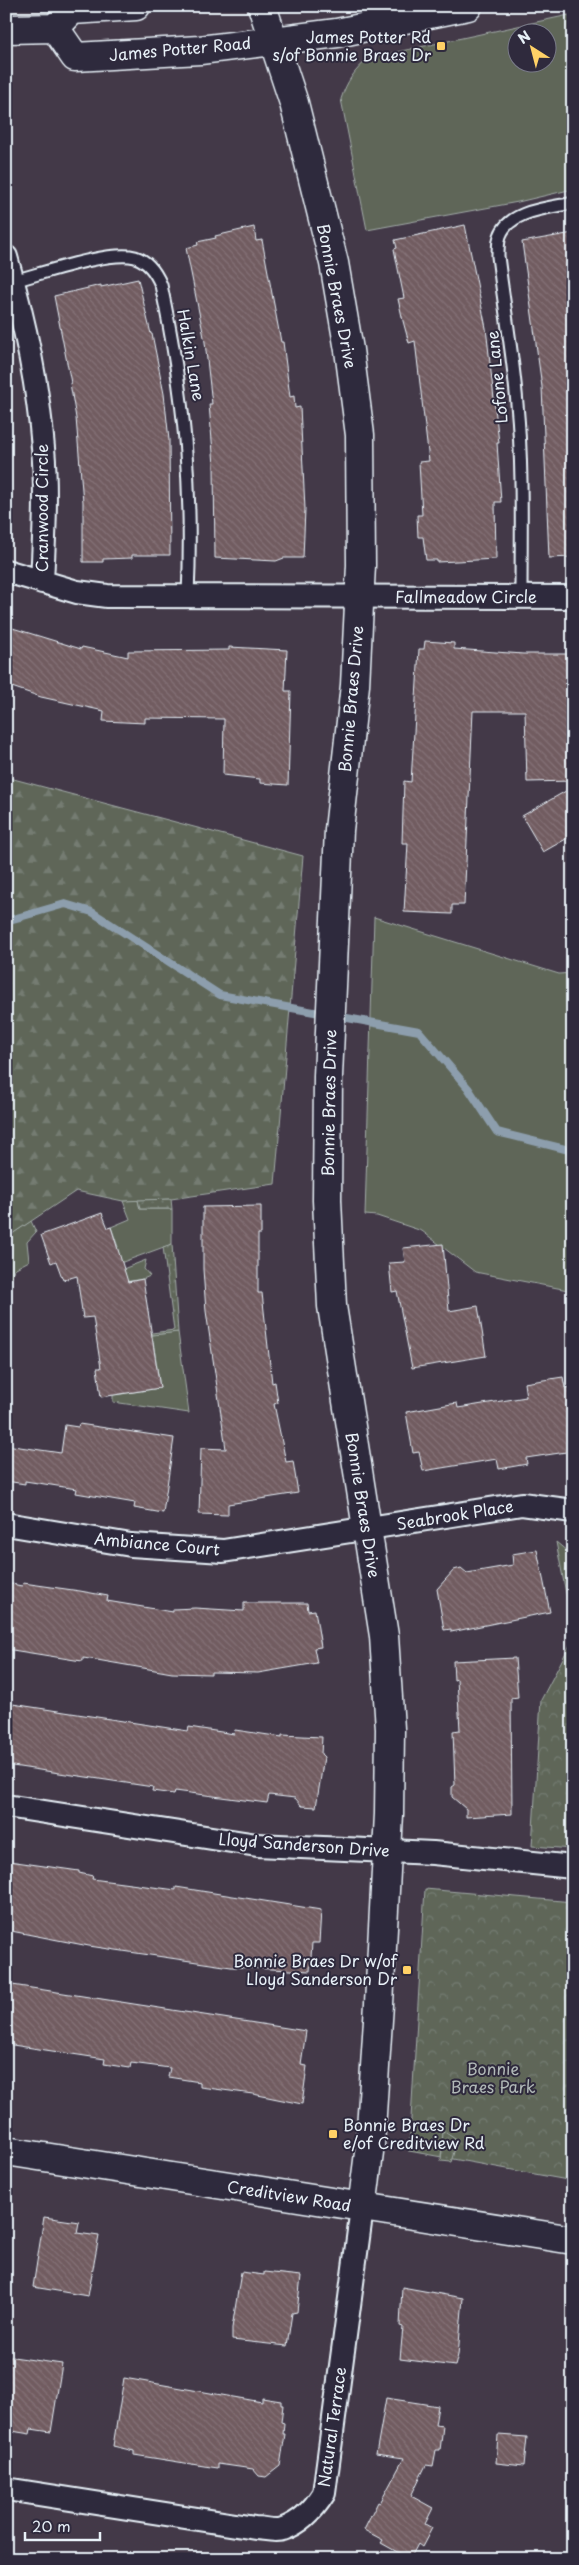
<svg xmlns="http://www.w3.org/2000/svg" width="579" height="2565" font-family="'Playpen Sans',sans-serif">
  <style>
    .grass { fill: #5e6659; stroke: #a3aca8; fill-rule: evenodd }
    .forest { fill: url(#forest-firs); stroke: #a3aca8 }
    .park { fill: url(#park-crowns); stroke: #a3aca8 }
    .garden { fill: url(#garden-dots); stroke: #a3aca8 }
    .lines { fill: none; stroke-linecap: round; stroke-linejoin: round }
    .stream { stroke: #8d9ead; stroke-width: 8 }
    .building { fill: url(#building-back-hatch); stroke: #e8f1f8 }
    .service-casing { stroke: #e8f1f8; stroke-width: 15 }
    .minor-casing { stroke: #e8f1f8; stroke-width: 26 }
    .tertiary-casing { stroke: #e8f1f8; stroke-width: 31 }
    .secondary-casing { stroke: #e8f1f8; stroke-width: 31 }
    .service { stroke: #2f2a3d; stroke-width: 11 }
    .minor { stroke: #2f2a3d; stroke-width: 22 }
    .tertiary { stroke: #2f2a3d; stroke-width: 28 }
    .secondary { stroke: #2f2a3d; stroke-width: 28 }
    .poi-dot { fill: #ffd166; stroke: #2f2a3d; stroke-width: 2 }
    .labels { text-anchor: middle; stroke-width: 4; stroke-linejoin: round; paint-order: stroke }
    .poi-label { font-size: 16px; fill: #e8f1f8; stroke: #2f2a3d; text-anchor: end }
    .street-label { font-size: 16px; fill: #e8f1f8; stroke: #2f2a3d }
    .park-label { font-size: 16px; fill: #b1b9b8; stroke: #2f2a3d }
  </style>
  <defs>
    <pattern id="forest-firs" width="22" height="20" patternUnits="userSpaceOnUse" patternTransform="scale(1.25)"><rect width="22" height="20" fill="#5e6659"/><path d="M5 1l3.5 6h-7zM16 11l3.5 6h-7z" fill="#757c72"/></pattern>
    <pattern id="park-crowns" width="20" height="18" patternUnits="userSpaceOnUse" patternTransform="scale(1.25)"><rect width="20" height="18" fill="#5e6659"/><path d="M2 6a3 3 0 1 1 6 0M12 15a3 3 0 1 1 6 0" fill="none" stroke="#757c72"/></pattern>
    <pattern id="garden-dots" width="8" height="8" patternUnits="userSpaceOnUse" patternTransform="scale(1.25)"><rect width="8" height="8" fill="#5e6659"/><path d="M2 2h.1M6 6h.1" fill="none" stroke="#757c72" stroke-width="1.8" stroke-linecap="round"/></pattern>
    <pattern id="building-back-hatch" width="6" height="6" patternUnits="userSpaceOnUse" patternTransform="scale(1.25)"><rect width="6" height="6" fill="#715b60"/><path d="M-1 5l2 2M0 0l6 6M5-1l2 2" fill="none" stroke="#857378"/></pattern>
  </defs>
  <rect width="100%" height="100%" fill="#433948"/>
  <filter id="ink" filterUnits="userSpaceOnUse"><feTurbulence type="fractalNoise" baseFrequency=".02" numOctaves="2"/><feDisplacementMap in="SourceGraphic" scale="10" xChannelSelector="R" yChannelSelector="G"/><feConvolveMatrix kernelMatrix="1 2 1 2 8 2 1 2 1" color-interpolation-filters="sRGB"/></filter>
  <g filter="url(#ink)">
    <path class="grass" d="M569 15 573 31V189L518 202 367 230 341 99C347 81 354 71 369 58ZM546 32V62H516V32Z
      M374 917 559 974 573 973V1291L475 1272 422 1231 377 1216 365 1215Z
      M138 1200 140 1209H172V1244L120 1263 123 1269 146 1260 144 1269 150 1276 143 1279 99 1286 115 1248 118 1247 111 1227 130 1219 123 1201Z
      M31 1221 36 1232 27 1242 29 1261 14 1269 6 1292V1238Z
      M178 1332 189 1413 113 1402V1395L160 1388 153 1340 144 1336Z"/>
    <path class="forest" d="M6 777 303 856 275 1184 171 1199 123 1201 76 1191 6 1238Z"/>
    <path class="park" d="M556 1542 573 1556V1629Z
      M573 1639V1849L532 1846 541 1700Z
      M425 1889 573 1902V2181L409 2151Z"/>
    <path class="garden" d="M171 1199 172 1209H140L138 1200Z
      M172 1244 178 1332 152 1335V1333L174 1330 163 1247Z
      M443 2131 455 2139 456 2145 451 2162 441 2161Z"/>
    <g class="lines">
      <path class="stream" d="M6 921 65 904 92 912 220 995 419 1031 468 1088 497 1132 573 1151"/>
    </g>
    <path class="building" d="M465 225 486 328 499 443H497L501 502H495L496 559 437 562V560H426L423 537H418L417 515H422L419 462 429 461 415 341 409 343 403 321 398 299 404 298 394 249 397 248 395 240Z
      M254 227 256 241 262 240 281 342H283L290 397 294 396 295 408 300 407 305 509 303 558H284L276 561 215 558 214 465 209 404H212L205 342 186 248 198 245 197 242 216 238 215 236Z
      M573 233V557L549 558 542 387 522 242Z
      M138 279 151 334H152L164 394 169 440 170 555H132V558L103 559V562H83V502L76 418 70 383H71L54 296 101 285V287Z
      M6 626 81 649 82 647 128 657V651L229 650V647L287 650 285 691H291L288 785 260 783V779L223 775 224 719 145 718V723L103 721 104 711 41 697 6 685Z
      M425 641 454 643V649L523 654H573V781L527 782 525 711H473L464 905H452V914L404 912 408 843H402L404 781 411 782 419 649H424Z
      M573 787V835L543 852 522 816Z
      M261 1206V1234H258V1293H262L272 1383 275 1382 278 1403 274 1404 286 1462 293 1461 298 1493 228 1504V1515L199 1514 201 1448 226 1449 206 1311 203 1269V1207Z
      M102 1213 108 1228 111 1227 128 1282 143 1279 160 1388 101 1397 97 1368H101L93 1317 83 1318 77 1276 63 1280 56 1261 51 1263 41 1235Z
      M443 1244 449 1311 478 1306 486 1356 412 1368 397 1291 392 1292 389 1263 405 1262 403 1248Z
      M563 1377 565 1388 573 1387V1451L526 1458 527 1464 499 1469 497 1459 423 1471 419 1452 413 1453 406 1412 457 1403 458 1408 526 1397 524 1383Z
      M79 1424 174 1438 163 1513 134 1508 135 1503 76 1493 77 1489 25 1481V1484L6 1481V1445L61 1453 65 1425 78 1427Z
      M537 1550 550 1612 451 1632V1629L444 1630 437 1589 454 1570 461 1568 467 1573 513 1565 512 1554Z
      M6 1583 22 1586 23 1583 80 1591 108 1596 107 1601 173 1612V1609L195 1608 244 1611V1603H307L308 1611 315 1610 321 1647 314 1648 317 1663 258 1673 211 1672V1674L172 1673 97 1660 83 1658V1661L75 1660 6 1649Z
      M515 1658 518 1697 511 1698 512 1814 466 1817V1809L452 1797V1787L455 1785 453 1731 460 1730 457 1679 454 1680 453 1661Z
      M6 1703 188 1731 189 1727 234 1734 235 1730 282 1737V1735L322 1737 321 1754 324 1757 316 1807 302 1806 295 1798 269 1795 267 1803 175 1791 174 1794 152 1791 153 1787 6 1765Z
      M9 1861 79 1871V1873L93 1876 92 1879 176 1890V1887L321 1910 319 1943H312L310 1971 231 1967 89 1946 6 1930V1866H8Z
      M6 1984 306 2031 301 2065 307 2066 302 2104 253 2094 200 2087V2082L168 2077 170 2068 131 2063 130 2068 104 2064 105 2059 6 2044Z
      M44 2217 79 2222 77 2233 99 2236 88 2296 33 2287Z
      M241 2272 264 2275V2272L301 2276 297 2312 292 2313 287 2346 232 2340V2328Z
      M402 2287 463 2298 458 2355 455 2366 400 2359 403 2327 400 2326Z
      M6 2356 62 2364 51 2432 31 2429 30 2434 6 2430Z
      M124 2378 262 2402V2398L281 2401V2405H283L281 2422 284 2423 283 2434H285L280 2466 266 2477 259 2476 253 2469 218 2464V2468L204 2466 134 2455V2451L113 2446Z
      M386 2398 438 2406 435 2425 443 2426 440 2450H436L433 2466 426 2465 411 2496 433 2508 425 2524 432 2528 422 2547 418 2544 410 2559 381 2543 383 2540 364 2530 378 2502 380 2503 404 2458 376 2454Z
      M498 2435 527 2437 524 2466 496 2463Z"/>
    <g class="lines">
      <defs>
        <path id="service" d="M13 281C41 274 109 250 135 257 148 261 156 273 161 285 184 393 193 486 188 596
          M521 598C521 533 523 468 517 404 513 354 504 306 498 256 498 250 498 242 500 236 509 210 550 208 573 203"/>
        <path id="minor" d="M6 257C24 319 38 384 43 448 47 493 44 538 42 582
          M6 571 77 592 107 596 573 597
          M6 1524 131 1545 223 1551 522 1504 573 1511
          M6 1806 257 1845 433 1853 573 1867
          M6 2489 255 2528C263 2528 275 2532 283 2529 301 2523 314 2509 324 2493L362 2208"/>
        <path id="tertiary" d="M262 6 294 103 334 263 349 350 360 435 361 565 355 685 339 830 328 1076 327 1200 332 1306 384 1636 390 1729 389 1814 379 2004 370 2145 362 2208
          M6 2151 573 2240"/>
        <path id="secondary" d="M55 28 75 57 200 50 337 33 468 6
          M6 29 55 28 72 10 136 6"/>
      </defs>
      <use href="#service" class="service-casing"/>
      <use href="#minor" class="minor-casing"/>
      <use href="#tertiary" class="tertiary-casing"/>
      <use href="#secondary" class="secondary-casing"/>
      <use href="#service" class="service"/>
      <use href="#minor" class="minor"/>
      <use href="#tertiary" class="tertiary"/>
      <use href="#secondary" class="secondary"/>
    </g>
  </g>
  <g class="poi-dot">
    <rect x="436" y="41" width="10" height="10" rx="2.5"/>
    <rect x="402" y="1965" width="10" height="10" rx="2.5"/>
    <rect x="328" y="2129" width="10" height="10" rx="2.5"/>
  </g>
  <g class="labels">
    <g class="poi-label">
      <text x="431" y="43">James Potter Rd<tspan x="431" dy="18">s/of Bonnie Braes Dr</tspan></text>
      <text x="397" y="1967">Bonnie Braes Dr w/of<tspan x="397" dy="18">Lloyd Sanderson Dr</tspan></text>
      <text x="343" y="2131" text-anchor="start">Bonnie Braes Dr<tspan x="343" dy="18">e/of Creditview Rd</tspan></text>
    </g>
    <g class="street-label">
      <text transform="translate(180 49) rotate(-5)" y="6">James Potter Road</text>
      <text transform="translate(337 296) rotate(79)" y="6">Bonnie Braes Drive</text>
      <text transform="translate(191 355) rotate(80)" y="6">Halkin Lane</text>
      <text transform="translate(497 377) rotate(-96)" y="6">Lofone Lane</text>
      <text transform="translate(42 508) rotate(-90)" y="6">Cranwood Circle</text>
      <text x="466" y="603">Fallmeadow Circle</text>
      <text transform="translate(351 699) rotate(-85)" y="6">Bonnie Braes Drive</text>
      <text transform="translate(329 1103) rotate(-89)" y="6">Bonnie Braes Drive</text>
      <text transform="translate(363 1505) rotate(81)" y="6">Bonnie Braes Drive</text>
      <text transform="translate(455 1515) rotate(-9)" y="6">Seabrook Place</text>
      <text transform="translate(157 1544) rotate(5)" y="6">Ambiance Court</text>
      <text transform="translate(304 1845) rotate(4)" y="6">Lloyd Sanderson Drive</text>
      <text transform="translate(289 2196) rotate(9)" y="6">Creditview Road</text>
      <text transform="translate(332 2427) rotate(-82)" y="6">Natural Terrace</text>
    </g>
    <g class="park-label">
      <text x="493" y="2075">Bonnie<tspan x="493" dy="18">Braes Park</tspan></text>
    </g>
  </g>
  <rect width="579" height="2565" fill="none" stroke="#2f2a3d" stroke-width="25"/>
  <rect x="12" y="12" width="554" height="2540" fill="none" stroke="#e8f1f8" stroke-width="2" filter="url(#ink)"/>
  <g transform="translate(532 48) rotate(324)"><circle r="24" fill="#2f2a3d" stroke="#797a88"/>
  <path d="M0-4L9 19L0 12L-9 19Z" fill="#ffd166"/>
  <text y="-8" font-size="14" font-weight="bold" text-anchor="middle" fill="#e8f1f8">N</text>
  </g>
  <path d="M25 2532v8h75v-8" fill="none" stroke="#e8f1f8" stroke-width="2.5"/>
  <text x="32" y="2532" font-size="15" fill="#e8f1f8" stroke="#2f2a3d" stroke-width="4" paint-order="stroke">20 m</text>
</svg>
